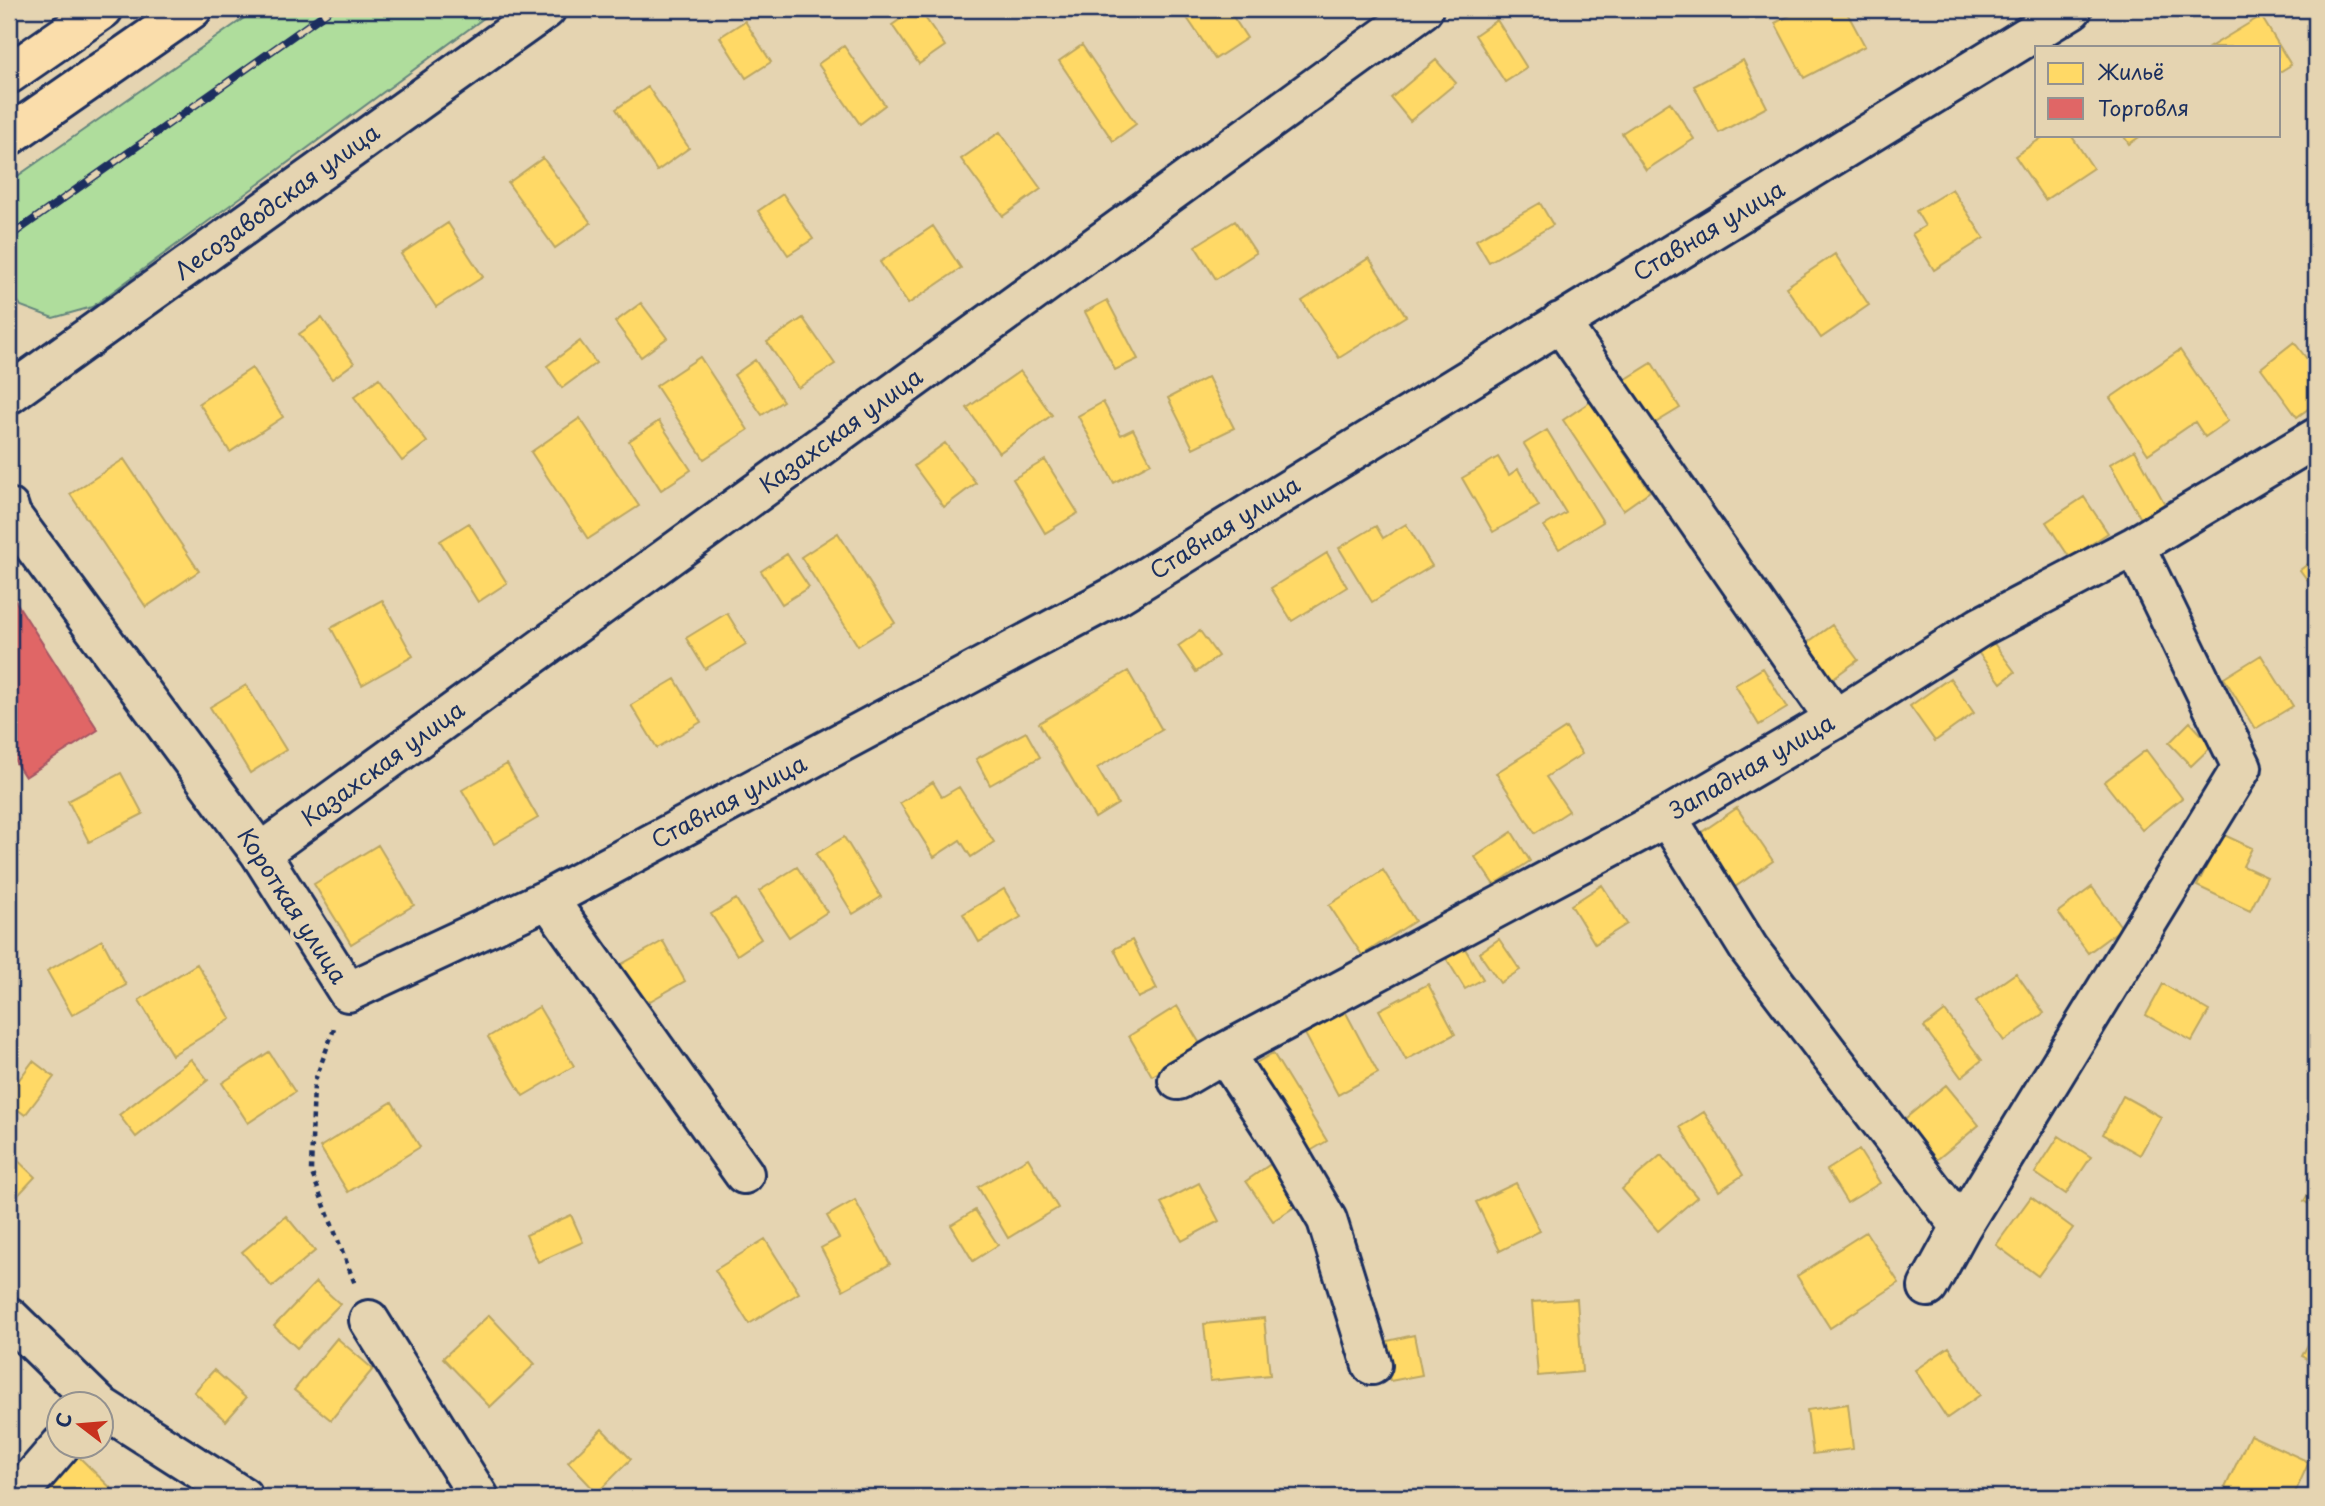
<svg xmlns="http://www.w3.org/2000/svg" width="2325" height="1506" font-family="'Playpen Sans',sans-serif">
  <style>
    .green { fill: #afdd9c; stroke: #65867d; stroke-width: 2 }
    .homes { fill: #ffd966; stroke: #bba664; stroke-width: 2 }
    .shops { fill: #e06666; stroke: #a55664; stroke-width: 2 }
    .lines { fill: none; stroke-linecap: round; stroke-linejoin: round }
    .minor-casing { stroke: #1b2f5e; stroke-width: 44 }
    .major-casing { stroke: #1b2f5e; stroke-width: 44 }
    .path { stroke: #1b2f5e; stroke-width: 4.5; stroke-dasharray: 5 5; stroke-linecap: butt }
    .minor { stroke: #e5d4b1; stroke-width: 38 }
    .major { stroke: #faddab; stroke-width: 38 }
    .rail-casing { stroke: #1b2f5e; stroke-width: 8 }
    .rail { stroke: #e5d4b1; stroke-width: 5; stroke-dasharray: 16; stroke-linecap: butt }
    .labels { text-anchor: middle; stroke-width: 7; stroke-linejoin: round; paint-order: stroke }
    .street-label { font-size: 23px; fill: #1b2f5e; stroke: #e5d4b1 }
  </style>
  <rect width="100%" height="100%" fill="#e5d4b1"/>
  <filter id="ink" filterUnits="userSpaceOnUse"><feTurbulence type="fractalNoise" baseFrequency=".0143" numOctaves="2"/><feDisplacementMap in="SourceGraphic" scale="14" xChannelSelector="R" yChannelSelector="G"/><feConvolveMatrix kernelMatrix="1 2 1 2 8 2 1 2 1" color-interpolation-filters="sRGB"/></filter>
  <g filter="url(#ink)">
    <path class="green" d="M257 9H496L92 307 53 318 21 306 9 288V182Z"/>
    <path class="homes" d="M915 9H919L945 46 919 64 892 25Z
      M1189 9H1228L1247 38 1215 59 1183 12Z
      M1802 9H1845L1865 46 1804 78 1775 23Z
      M2261 16 2291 65 2278 73V47H2210Z
      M1497 20 1527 68 1505 82 1475 35Z
      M745 21 771 62 746 78 720 37Z
      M1082 45 1136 124 1113 141 1059 61Z
      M844 46 885 105 860 124 818 64Z
      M1436 60 1456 83 1410 121 1391 98Z
      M1743 60 1767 107 1719 133 1694 86Z
      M648 87 689 148 657 171 616 109Z
      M1670 102 1694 139 1646 170 1622 133Z
      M1000 132 1041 189 1003 216 961 159Z
      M2046 135H2071L2093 168 2045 200 2015 156Z
      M2123 135H2142L2129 144Z
      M543 158 591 223 555 248 508 183Z
      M1952 189 1984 238 1934 270 1912 234 1925 226 1916 211Z
      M783 194 813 239 788 255 758 211Z
      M1540 203 1553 225 1489 262 1476 240Z
      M1235 221 1256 253 1216 279 1195 246Z
      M448 223 483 277 436 307 401 254Z
      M933 226 961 268 908 304 880 262Z
      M1835 254 1869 305 1821 338 1786 287Z
      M1369 258 1406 316 1339 358 1302 301Z
      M1107 300 1138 359 1115 370 1085 312Z
      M641 303 667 338 641 357 615 322Z
      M322 318 354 363 332 379 299 334Z
      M803 318 835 364 798 388 767 342Z
      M580 341 596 363 562 388 547 366Z
      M2294 342 2316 371V403L2297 417 2261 368Z
      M2180 350 2228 421 2205 437 2195 422 2148 454 2110 398Z
      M700 357 748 430 704 459 656 386Z
      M755 360 783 401 762 415 734 375Z
      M1652 363 1680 408 1642 431 1615 386Z
      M252 368 283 417 230 452 199 403Z
      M1020 371 1052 415 999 453 967 408Z
      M1208 377 1234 428 1193 448 1168 398Z
      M379 378 427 442 402 461 354 397Z
      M1103 402 1121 435 1133 429 1151 463 1114 483 1078 416Z
      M1590 402 1650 491 1623 510 1563 420Z
      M580 418 639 506 588 539 531 452Z
      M659 421 691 470 661 490 629 441Z
      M1547 430 1603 522 1559 549 1544 526 1566 513 1524 444Z
      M945 443 976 483 944 507 914 466Z
      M2135 450 2166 506 2141 519 2110 464Z
      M1498 457 1509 475 1518 469 1539 506 1493 532 1462 478Z
      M124 459 199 571 146 607 70 494Z
      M1045 460 1078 513 1045 533 1013 479Z
      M2084 497 2108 533 2070 558 2046 522Z
      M469 523 507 583 478 602 440 541Z
      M1406 524 1432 566 1372 602 1339 548 1376 526 1383 538Z
      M838 533 895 623 858 646 801 557Z
      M1327 553 1347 587 1292 621 1271 588Z
      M787 554 809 587 782 604 761 571Z
      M2316 558V592L2300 570Z
      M382 600 413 656 362 685 331 628Z
      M727 613 746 644 705 669 686 638Z
      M1832 625 1858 660 1829 681 1804 645Z
      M1200 631 1218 656 1196 672 1178 646Z
      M1990 638 2015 672 2001 683 1975 648Z
      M2261 655 2293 706 2255 729 2224 678Z
      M1763 668 1787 708 1759 725 1735 685Z
      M1128 671 1162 730 1097 768 1118 804 1095 818 1039 723Z
      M1950 678 1974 713 1935 741 1910 706Z
      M675 679 701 722 657 748 631 705Z
      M246 685 286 750 250 773 210 707Z
      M2190 722 2212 746 2191 766 2169 743Z
      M1566 728 1582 754 1546 777 1569 811 1535 833 1496 773Z
      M1026 732 1040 757 990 785 976 759Z
      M2146 750 2182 798 2142 830 2104 782Z
      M507 764 538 818 494 844 462 790Z
      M121 773 143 814 89 842 68 801Z
      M933 782 942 797 959 787 994 842 971 857 960 840 934 857 900 803Z
      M1737 808 1773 861 1732 889 1696 836Z
      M1512 832 1530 861 1494 885 1475 857Z
      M2222 834 2252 848 2243 866 2267 877 2250 911 2197 886Z
      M844 837 881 897 853 914 816 854Z
      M378 845 414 905 351 944 314 884Z
      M797 867 827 912 789 937 759 891Z
      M1383 870 1415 921 1362 955 1329 905Z
      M1602 885 1627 924 1595 944 1571 905Z
      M2092 887 2122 928 2088 953 2058 912Z
      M1004 889 1021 917 979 942 963 914Z
      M736 899 761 939 737 955 711 914Z
      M1499 939 1520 970 1500 983 1479 953Z
      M102 940 126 985 72 1015 47 971Z
      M1132 940 1157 989 1138 998 1114 949Z
      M663 941 685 981 636 1009 613 969Z
      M1464 947 1483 979 1465 989 1446 958Z
      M197 964 231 1019 172 1055 139 1000Z
      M2016 973 2044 1013 2004 1041 1976 1001Z
      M1428 984 1455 1034 1406 1060 1379 1010Z
      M2163 984 2209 1011 2192 1041 2146 1015Z
      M1177 1006 1202 1047 1152 1076 1129 1036Z
      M539 1007 574 1066 523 1096 488 1037Z
      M1345 1011 1378 1073 1338 1095 1305 1034Z
      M1945 1011 1982 1060 1961 1077 1924 1027Z
      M269 1052 295 1092 248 1123 222 1083Z
      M1273 1053 1327 1141 1302 1156 1249 1067Z
      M191 1059 208 1080 136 1137 119 1115Z
      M33 1061 54 1077 25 1115 9 1103V1093Z
      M1946 1085 1979 1125 1934 1162 1901 1122Z
      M2123 1096 2161 1117 2140 1155 2103 1134Z
      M392 1102 420 1147 348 1192 320 1147Z
      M1704 1112 1743 1175 1719 1191 1680 1127Z
      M2059 1136 2091 1157 2066 1194 2035 1173Z
      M1859 1150 1880 1183 1847 1203 1827 1170Z
      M9 1152 35 1177 9 1205Z
      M1661 1155 1697 1197 1658 1231 1622 1189Z
      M1028 1158 1058 1208 1008 1238 978 1187Z
      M1275 1161 1302 1202 1273 1221 1246 1181Z
      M2316 1181V1209L2304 1201Z
      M1199 1183 1219 1221 1182 1241 1161 1203Z
      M1516 1183 1540 1231 1500 1251 1476 1202Z
      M2031 1197 2073 1228 2038 1276 1996 1245Z
      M855 1200 890 1264 843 1290 821 1248 839 1238 827 1216Z
      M975 1210 998 1245 973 1261 951 1225Z
      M571 1215 583 1242 538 1262 526 1235Z
      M286 1216 315 1251 272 1287 242 1252Z
      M1866 1232 1899 1283 1830 1328 1797 1276Z
      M765 1239 799 1293 749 1324 715 1270Z
      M316 1282 340 1304 297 1348 274 1326Z
      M1577 1299 1582 1372 1538 1376 1532 1302Z
      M489 1315 535 1364 490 1407 443 1358Z
      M1264 1318 1270 1375 1210 1381 1204 1324Z
      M2316 1329V1363L2302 1356Z
      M1414 1335 1422 1375 1390 1381 1383 1342Z
      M337 1338 373 1369 331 1420 294 1390Z
      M1949 1347 1980 1395 1947 1418 1915 1370Z
      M214 1370 246 1398 226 1421 194 1392Z
      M1848 1404 1853 1449 1813 1454 1807 1410Z
      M602 1429 631 1459 597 1493 568 1462Z
      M2250 1435 2309 1462 2293 1497H2236L2223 1492Z
      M78 1456 120 1497H37Z"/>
    <path class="shops" d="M9 591 98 730 25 777 9 752Z"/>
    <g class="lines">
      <defs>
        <path id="minor" d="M1560 322 1835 719
          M9 394 546 9
          M9 508 11 515 260 853 348 992 548 899 1117 595 2072 9
          M1667 817 1749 949 1961 1227
          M260 853 1423 9
          M548 899 744 1174
          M1224 1053 1280 1139 1327 1220 1372 1365
          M1178 1080 1224 1053 1667 817 1835 719 1980 627 2135 546 2316 438
          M1928 1287 1961 1227 2242 767 2135 546
          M9 1317 98 1404
          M369 1320 479 1497
          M102 1407 243 1497
          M16 1497 60 1446"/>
        <path id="major" d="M9 74 103 9
          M9 136 192 9"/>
      </defs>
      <use href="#minor" class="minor-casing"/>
      <use href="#major" class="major-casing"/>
      <path class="path" d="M334 1029 314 1083 311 1171 355 1284"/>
      <use href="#minor" class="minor"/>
      <use href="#major" class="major"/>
      <defs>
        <path id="rail" d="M9 237 331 9"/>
      </defs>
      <use href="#rail" class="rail-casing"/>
      <use href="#rail" class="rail"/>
    </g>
  </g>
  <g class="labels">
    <g class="street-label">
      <text transform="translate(277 202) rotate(-36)" y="8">Лесозаводская улица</text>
      <text transform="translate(1709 231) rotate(-31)" y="8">Ставная улица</text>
      <text transform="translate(841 431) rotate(-36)" y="8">Казахская улица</text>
      <text transform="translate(1225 528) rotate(-32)" y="8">Ставная улица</text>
      <text transform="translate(383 764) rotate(-36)" y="8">Казахская улица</text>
      <text transform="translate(1752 767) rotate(-30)" y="8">Западная улица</text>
      <text transform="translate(729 802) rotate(-28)" y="8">Ставная улица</text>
      <text transform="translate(292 906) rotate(57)" y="8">Короткая улица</text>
    </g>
  </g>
  <rect width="2325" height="1506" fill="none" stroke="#e5d4b1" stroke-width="35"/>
  <rect x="18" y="18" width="2290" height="1471" fill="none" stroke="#1b2f5e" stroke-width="2.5" filter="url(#ink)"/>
  <rect x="2035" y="46" width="245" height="91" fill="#e5d4b1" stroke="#949290" stroke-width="2"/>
  <rect x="2048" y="63" width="35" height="21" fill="#ffd966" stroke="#949290" stroke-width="2"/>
  <text x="2098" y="80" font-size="21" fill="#1b2f5e">Жильё</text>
  <rect x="2048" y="98" width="35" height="21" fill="#e06666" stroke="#949290" stroke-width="2"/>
  <text x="2098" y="116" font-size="21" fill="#1b2f5e">Торговля</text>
  <g transform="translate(80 1425) rotate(286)"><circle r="33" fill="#e5d4b1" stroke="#949290" stroke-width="2"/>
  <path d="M0-5L12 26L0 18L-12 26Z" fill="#c8321e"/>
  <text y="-10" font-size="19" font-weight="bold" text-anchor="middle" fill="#1b2f5e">С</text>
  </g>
</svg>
